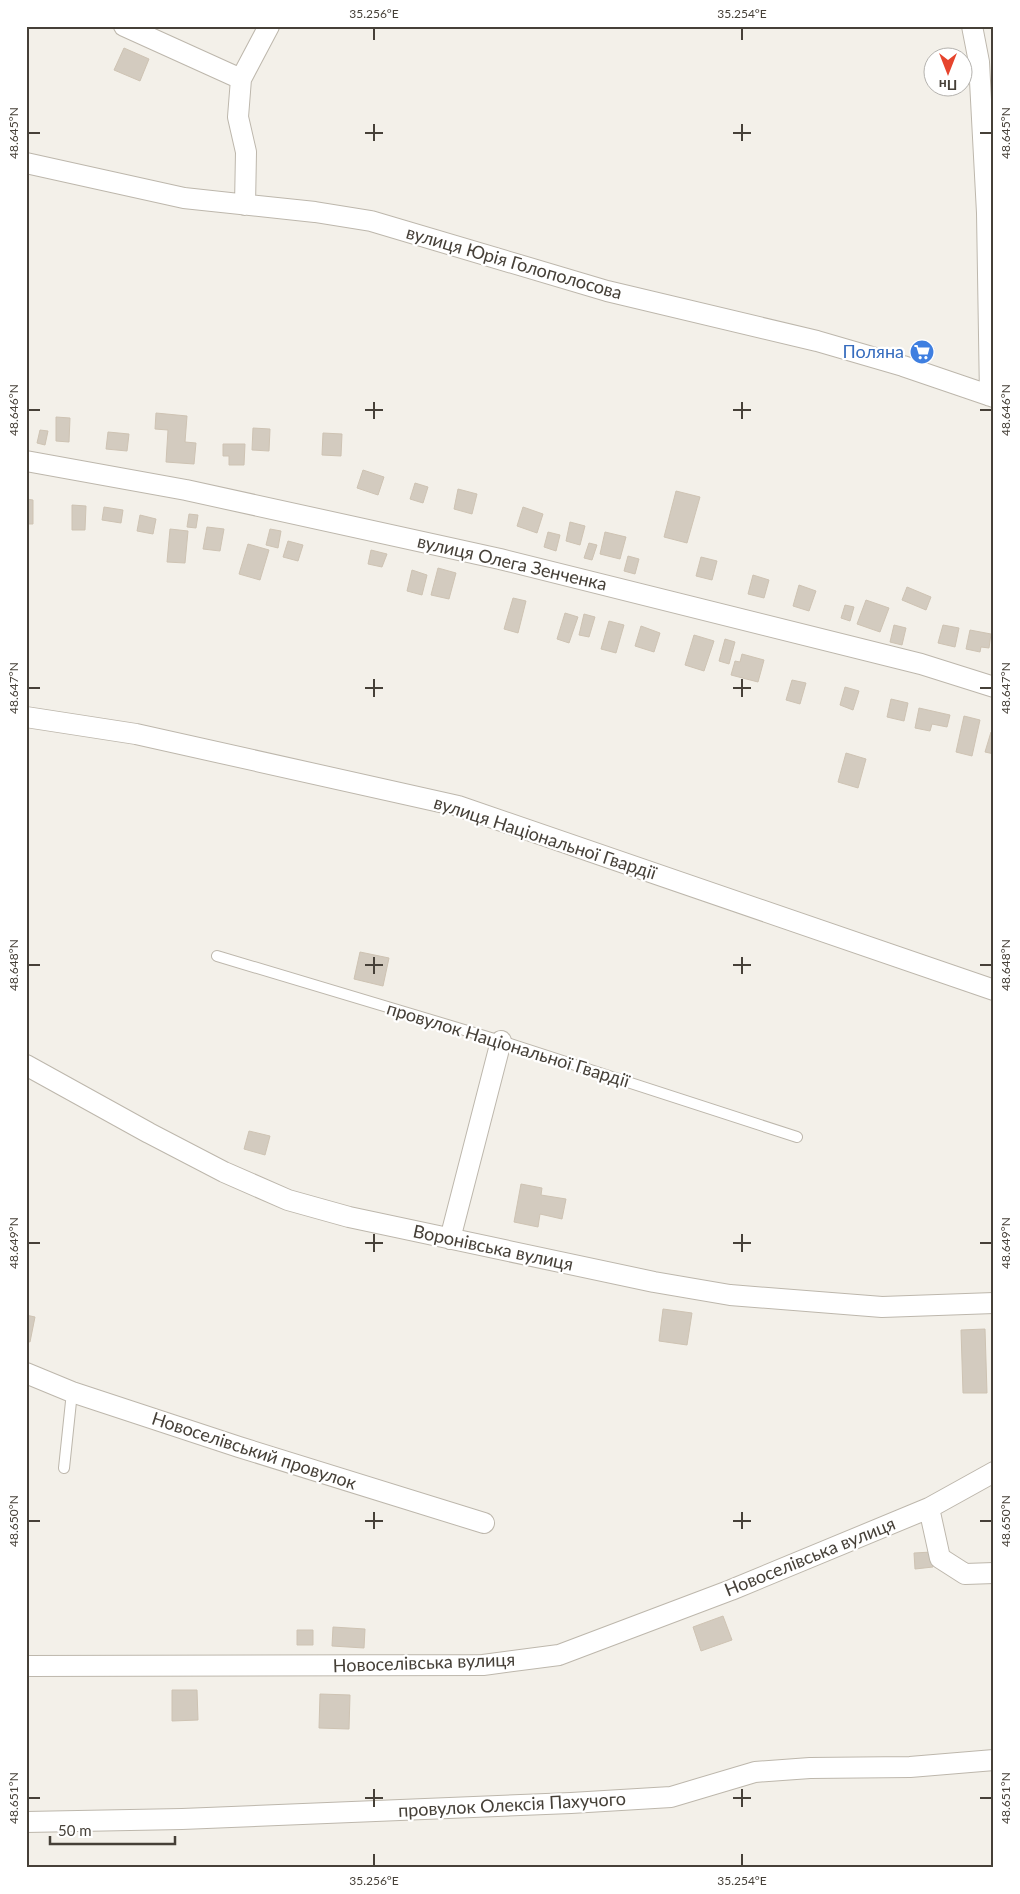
<svg xmlns="http://www.w3.org/2000/svg" width="1020" height="1894" font-family="Lato,sans-serif">
  <style>
    .building { fill: #d3cbbf; stroke: #cec3b3 }
    .lines { fill: none; stroke-linecap: round; stroke-linejoin: round }
    .service-casing { stroke: #bdb7ac; stroke-width: 12 }
    .minor-casing { stroke: #bdb7ac; stroke-width: 22 }
    .service { stroke: #fff; stroke-width: 10 }
    .minor { stroke: #fff; stroke-width: 20 }
    .ticks { fill: none; stroke: #464038; stroke-width: 2 }
    .labels { text-anchor: middle; stroke-width: 4.5; stroke-linejoin: round; paint-order: stroke }
    .street-label { font-size: 18px; fill: #464038; stroke: #fff }
    .shop-label { font-size: 18px; fill: #366cbe; stroke: #fff; text-anchor: end }
    .neatline { fill: none; stroke: #464038; stroke-width: 2 }
    .ticks-label { font-size: 12px; text-anchor: middle; fill: #464038 }
  </style>
  <rect width="100%" height="100%" fill="#f3f0e9"/>
  <path class="building" d="M124 48 149 59 140 81 114 70Z
    M916 341 934 348 928 362 910 355Z
    M156 413 187 416 185 442 196 443 194 464 166 462 168 430 155 429Z
    M56 417 70 418 69 442 56 441Z
    M253 428 270 429 269 451 252 450Z
    M40 430 48 431 45 445 37 443Z
    M108 432 129 434 127 451 106 449Z
    M323 433 342 434 341 456 322 455Z
    M223 444H245L244 465H229V456H223Z
    M363 470 384 477 378 495 357 488Z
    M415 483 428 487 423 503 410 499Z
    M458 489 477 494 472 514 454 509Z
    M676 491 700 497 687 543 664 537Z
    M26 499 33 500V524H26Z
    M72 505 86 506 85 530H72Z
    M104 507 123 510 121 523 102 520Z
    M523 507 543 514 537 533 517 526Z
    M189 514 198 515 196 528 187 527Z
    M140 515 156 519 153 534 137 531Z
    M570 522 585 526 580 545 566 541Z
    M207 527 224 529 220 551 203 549Z
    M170 529 188 531 185 563 167 562Z
    M270 529 281 531 278 548 266 545Z
    M548 532 560 535 556 551 544 547Z
    M605 532 626 537 620 559 600 554Z
    M288 541 303 545 298 561 283 557Z
    M589 543 597 545 592 560 584 558Z
    M248 544 269 550 260 580 239 574Z
    M371 550 387 554 382 567 368 564Z
    M628 556 639 559 635 574 624 571Z
    M701 557 717 561 712 580 696 576Z
    M438 568 456 573 449 599 431 595Z
    M412 570 427 575 422 595 407 591Z
    M753 575 769 580 764 598 748 594Z
    M799 585 816 591 809 611 793 606Z
    M907 587 931 597 926 610 902 600Z
    M513 598 526 601 518 633 504 629Z
    M866 600 889 608 880 632 857 624Z
    M845 605 854 607 850 621 841 618Z
    M565 613 578 617 569 643 557 639Z
    M584 614 595 617 589 637 579 635Z
    M609 621 624 625 616 653 601 649Z
    M894 625 906 628 902 645 890 642Z
    M943 625 959 628 955 647 938 643Z
    M641 626 660 633 654 652 635 646Z
    M970 630 991 634 989 648 981 647 980 652 966 649Z
    M694 635 714 641 704 671 685 665Z
    M725 639 735 642 729 664 719 661Z
    M742 654 764 660 758 682 731 675 735 661 740 662Z
    M792 680 806 683 800 704 786 700Z
    M845 687 859 691 853 710 840 705Z
    M891 699 908 703 904 721 887 717Z
    M919 708 950 715 947 727 932 724 930 731 915 728Z
    M964 716 980 720 972 756 956 752Z
    M991 732H994V754L985 752Z
    M846 753 866 759 858 788 838 782Z
    M360 952 389 958 383 986 354 979Z
    M249 1131 270 1136 265 1155 244 1149Z
    M521 1184 542 1188 541 1195 566 1199 562 1219 540 1214 538 1227 514 1222Z
    M663 1309 692 1313 687 1345 659 1341Z
    M26 1315 35 1317 30 1342 26 1341Z
    M985 1329 987 1393H963L961 1330Z
    M932 1552 933 1567 915 1569 914 1553Z
    M723 1616 732 1640 701 1651 693 1627Z
    M333 1627 365 1629 364 1648 332 1646Z
    M297 1630H313V1645H297Z
    M172 1690H197L198 1720 172 1721Z
    M320 1694 350 1695 349 1729 319 1728Z"/>
  <g class="lines">
    <defs>
      <path id="service" d="M217 956 501 1041 797 1137
        M64 1468 72 1392"/>
      <path id="minor" d="M124 26 241 79
        M972 26 979 62 987 213 990 396
        M26 163 184 198 315 212 371 221 607 291 817 341 903 366 994 397
        M245 205 246 152 238 117 241 79 269 26
        M26 461 186 490 500 559 921 664 994 687
        M26 717 136 734 458 806 994 990
        M26 1065 149 1133 224 1172 288 1200 349 1217 654 1282 730 1295 882 1307 994 1303
        M450 1239 501 1041
        M26 1373 72 1392 239 1447 484 1523
        M929 1508 940 1558 965 1574 994 1573
        M26 1666 483 1665 559 1655 731 1590 929 1508 994 1472
        M26 1822 182 1819 571 1803 671 1797 755 1772 810 1768 910 1767 994 1760"/>
    </defs>
    <use href="#service" class="service-casing"/>
    <use href="#minor" class="minor-casing"/>
    <use href="#service" class="service"/>
    <use href="#minor" class="minor"/>
  </g>
  <path class="ticks" d="M374 28V40M742 28V40M374 124V141M742 124V141M28 133H40M365 133H383M733 133H751M980 133H992M374 402V419M742 402V419M28 410H40M365 410H383M733 410H751M980 410H992M374 679V697M742 679V697M28 688H40M365 688H383M733 688H751M980 688H992M374 957V974M742 957V974M28 965H40M365 965H383M733 965H751M980 965H992M374 1234V1252M742 1234V1252M28 1243H40M365 1243H383M733 1243H751M980 1243H992M374 1512V1529M742 1512V1529M28 1521H40M365 1521H383M733 1521H751M980 1521H992M374 1789V1807M742 1789V1807M28 1798H40M365 1798H383M733 1798H751M980 1798H992M374 1854V1866M742 1854V1866"/>
  <defs>
    <symbol id="supermarket-disc" viewBox="-11 -11 22 22"><circle r="9.5" fill="#3f7fe0" stroke="#fff"/><path d="M-6-5.5h2.5l.6 2H6L4.5 2H-2.5L-4.4-4H-6ZM-1.5 3.2a1.3 1.3 0 1 0 .1 0ZM3 3.2a1.3 1.3 0 1 0 .1 0Z" fill="#fff"/></symbol>
  </defs>
  <g fill-rule="evenodd">
    <use href="#supermarket-disc" x="908" y="338" width="28" height="28"/>
  </g>
  <g class="labels">
    <g class="street-label">
      <text transform="translate(514 263) rotate(16)" y="6">вулиця Юрія Голополосова</text>
      <text transform="translate(512 563) rotate(13)" y="6">вулиця Олега Зенченка</text>
      <text transform="translate(545 838) rotate(18)" y="6">вулиця Національної Гвардії</text>
      <text transform="translate(508 1045) rotate(17)" y="6">провулок Національної Гвардії</text>
      <text transform="translate(493 1248) rotate(12)" y="6">Воронівська вулиця</text>
      <text transform="translate(254 1451) rotate(18)" y="6">Новоселівський провулок</text>
      <text transform="translate(810 1557) rotate(-22)" y="6">Новоселівська вулиця</text>
      <text transform="translate(424 1663) rotate(-2)" y="6">Новоселівська вулиця</text>
      <text transform="translate(512 1805) rotate(-3)" y="6">провулок Олексія Пахучого</text>
    </g>
    <g class="shop-label">
      <text x="904" y="358">Поляна</text>
    </g>
  </g>
  <rect width="1020" height="1894" fill="none" stroke="#ffffff" stroke-width="55"/>
  <g transform="translate(948 72) rotate(180)"><circle r="24" fill="#ffffff" stroke="#b5b3af"/>
  <path d="M0-4L9 19L0 12L-9 19Z" fill="#e6442d"/>
  <text y="-8" font-size="14" font-weight="bold" text-anchor="middle" fill="#464038">Пн</text>
  </g>
  <path d="M50 1836v8h125v-8" fill="none" stroke="#464038" stroke-width="2.5"/>
  <text x="58" y="1836" font-size="15" fill="#464038" stroke="#ffffff" stroke-width="4" paint-order="stroke">50 m</text>
  <rect x="28" y="28" width="964" height="1838" class="neatline"/>
  <g class="ticks-label">
    <text x="374" y="18">35.256°E</text>
    <text x="742" y="18">35.254°E</text>
    <text transform="translate(1006 133) rotate(-90)" y="4">48.645°N</text>
    <text transform="translate(14 133) rotate(-90)" y="4">48.645°N</text>
    <text transform="translate(1006 410) rotate(-90)" y="4">48.646°N</text>
    <text transform="translate(14 410) rotate(-90)" y="4">48.646°N</text>
    <text transform="translate(1006 688) rotate(-90)" y="4">48.647°N</text>
    <text transform="translate(14 688) rotate(-90)" y="4">48.647°N</text>
    <text transform="translate(14 965) rotate(-90)" y="4">48.648°N</text>
    <text transform="translate(1006 965) rotate(-90)" y="4">48.648°N</text>
    <text transform="translate(14 1243) rotate(-90)" y="4">48.649°N</text>
    <text transform="translate(1006 1243) rotate(-90)" y="4">48.649°N</text>
    <text transform="translate(1006 1521) rotate(-90)" y="4">48.650°N</text>
    <text transform="translate(14 1521) rotate(-90)" y="4">48.650°N</text>
    <text transform="translate(14 1798) rotate(-90)" y="4">48.651°N</text>
    <text transform="translate(1006 1798) rotate(-90)" y="4">48.651°N</text>
    <text x="374" y="1885">35.256°E</text>
    <text x="742" y="1885">35.254°E</text>
  </g>
</svg>
